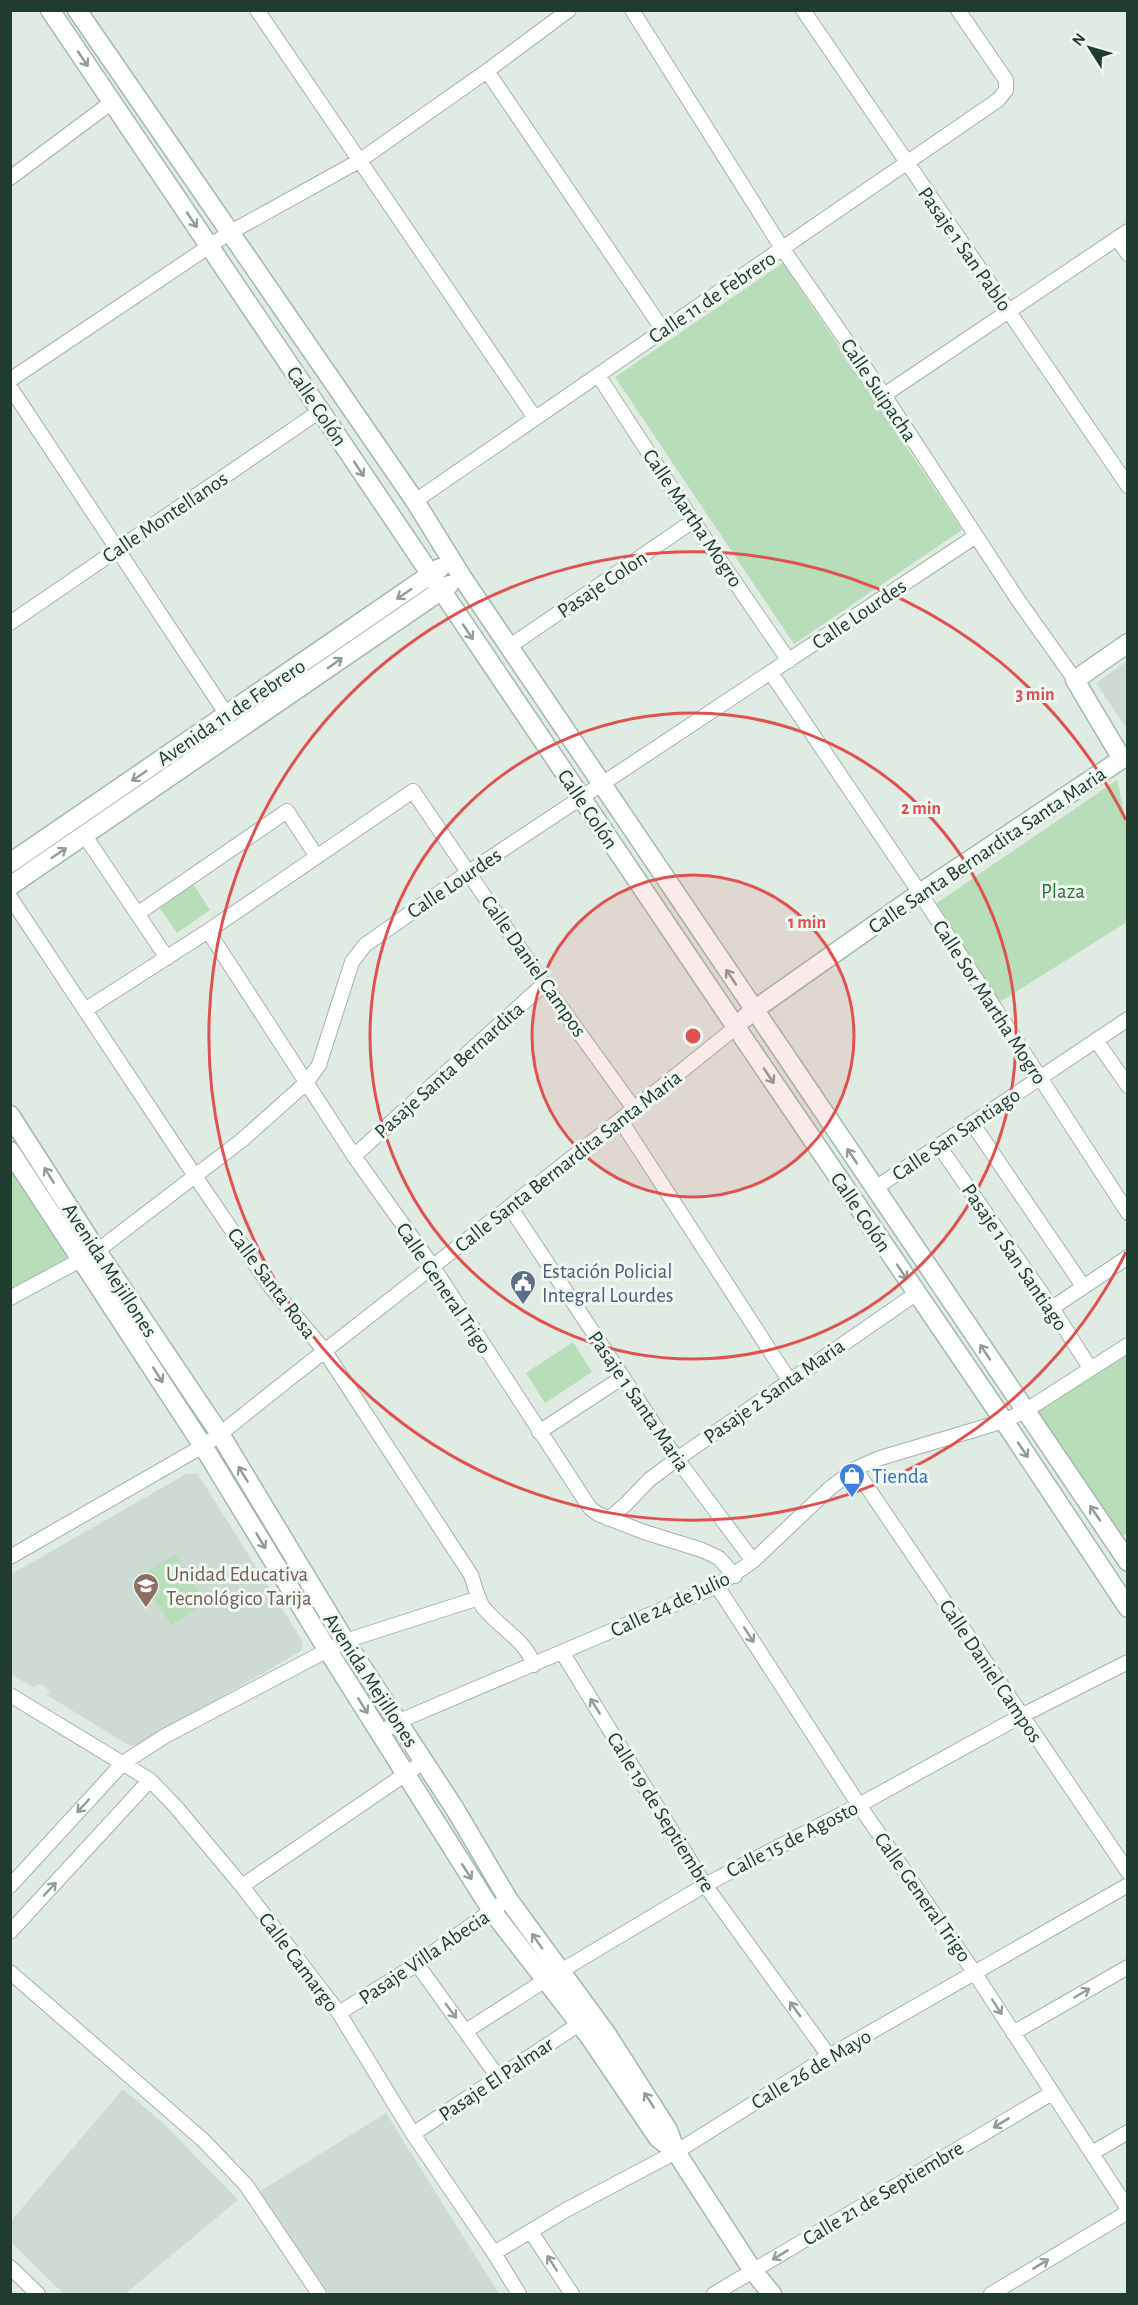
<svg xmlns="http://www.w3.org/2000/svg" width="1138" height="2305" font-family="'Alegreya Sans',sans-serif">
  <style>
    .built { fill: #cedbd2 }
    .green { fill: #b8ddb9 }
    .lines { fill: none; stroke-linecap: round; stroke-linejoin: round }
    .street-casing { stroke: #a3b3a9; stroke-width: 16 }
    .secondary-casing { stroke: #a1baab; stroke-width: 21 }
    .street { stroke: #fff; stroke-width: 14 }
    .secondary { stroke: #fff; stroke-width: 18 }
    .oneway { stroke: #909e96 }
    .ring { fill: none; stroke: #e05250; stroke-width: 3 }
    .labels { text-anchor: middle; stroke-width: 6; stroke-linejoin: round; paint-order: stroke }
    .street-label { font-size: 21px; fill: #203c2e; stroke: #f0f8f2 }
    .park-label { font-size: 21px; fill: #2a7335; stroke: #f0f8f2 }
    .service-label { font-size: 21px; fill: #4e5e75; stroke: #f0f8f2; text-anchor: start }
    .shop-label { font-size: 21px; fill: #366cbe; stroke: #f0f8f2; text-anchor: start }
    .education-label { font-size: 21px; fill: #785e54; stroke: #f0f8f2; text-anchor: start }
    .centre { fill: #e05250; stroke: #f0f8f2; stroke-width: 3 }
    .ring-label { font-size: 18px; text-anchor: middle; font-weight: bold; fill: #e05250; stroke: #f0f8f2; stroke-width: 6; stroke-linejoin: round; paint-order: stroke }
  </style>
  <rect width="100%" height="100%" fill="#e0ebe3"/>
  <path class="built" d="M1127 661V729L1096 683Z
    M186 1474H198L303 1642 301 1651 139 1745 130 1746 47 1695 50 1691 40 1684 33 1687 11 1674 10 1575Z
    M123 2089 164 2124 238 2200 125 2294H64L11 2242V2221Z
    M386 2113 499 2294H329L259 2192Z"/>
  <path class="green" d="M783 263 962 530 794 644 615 377Z
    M1117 780 1127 825V922L998 1003 934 905Z
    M193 884 210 910 177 933 159 907Z
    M10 1167 67 1258 11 1289H10Z
    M573 1342 592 1372 545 1403 526 1373Z
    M1127 1353V1533L1122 1537 1034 1414Z
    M175 1554 206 1603 171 1625 140 1576Z"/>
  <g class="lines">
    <defs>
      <path id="street" d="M257 10 535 418
        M632 10 782 248 884 395 1018 600 1075 680
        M803 10 1128 486
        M487 71 663 330
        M10 178 112 102
        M1117 238 1128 254
        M598 375 693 521 789 661
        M10 380 229 233 359 161 487 71 569 10
        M10 387 227 715
        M884 395 1128 231
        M415 501 998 100 1006 90V80L958 10
        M10 623 320 411
        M510 646 693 521
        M771 673 920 893 1128 1213
        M85 836 167 958
        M10 897 195 1176 270 1286 324 1350 471 1575C475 1585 477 1599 483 1607 500 1629 524 1638 534 1665
        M137 914 287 811 317 857
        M208 931 354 1156 433 1267 590 1508 598 1514 644 1532 702 1550 719 1558 735 1576
        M85 1010 208 931 413 791 544 984 635 1110
        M1096 1040 1128 1086
        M621 1121 789 1380
        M972 1123 1083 1286
        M939 1146 1052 1308 1090 1368
        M354 1156 544 984
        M874 1189 1128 1019
        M510 1207 677 1459 753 1561
        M10 1298 97 1251 242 1140 306 1083 319 1065 352 962 365 945 469 872 976 536
        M1052 1308 1128 1257
        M539 1432 623 1377
        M855 1469 1128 1872
        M609 1519 626 1504 649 1480 677 1459 917 1293
        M10 1557 203 1446 220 1434C390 1297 566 1166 736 1027
        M717 1586 859 1805 974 1972 1128 2209
        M562 1652 705 1885 829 2056
        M10 1695 150 1780 176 1807 242 1886 339 2013 413 2134 494 2253 519 2294
        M380 1734 397 1722 717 1586 753 1561 829 1489 855 1469 877 1459 1004 1421 1025 1411 1128 1345
        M10 1886 123 1763 165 1736 345 1641 479 1598
        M242 1886 423 1762
        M10 1932 150 1780
        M417 1964 498 2077
        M10 1972 203 2140 246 2185 319 2294
        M339 2013 417 1964 508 1899
        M466 2031 544 1981 705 1885 859 1805 1021 1716 1128 1662
        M1013 2033 1128 1967
        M413 2134 579 2024
        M1092 2153 1128 2132
        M531 2232 572 2294
        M494 2253 566 2210 676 2152 829 2056 1128 1885
        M10 2267 38 2294
        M714 2294 1052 2093
        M991 2294 1128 2212"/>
      <path id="secondary" d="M50 10 736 1027 1004 1421 1128 1608
        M77 10 415 501 462 577 1128 1562
        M10 863 440 568
        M10 886 449 585
        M745 1018 754 1010 920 893 1122 759 1075 680 1128 643
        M10 1115 97 1251 220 1434 345 1641 455 1809 508 1899 606 2033 668 2130 676 2152 753 2271 772 2294
        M10 1151 203 1446 327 1649 492 1911 589 2036 658 2138 676 2152"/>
    </defs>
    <use href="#street" class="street-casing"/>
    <use href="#secondary" class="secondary-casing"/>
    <use href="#street" class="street"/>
    <use href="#secondary" class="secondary"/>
  </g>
  <defs><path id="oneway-shaft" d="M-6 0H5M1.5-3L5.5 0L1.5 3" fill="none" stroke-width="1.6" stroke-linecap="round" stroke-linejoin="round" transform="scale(1.5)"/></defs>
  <g class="oneway">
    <use href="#oneway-shaft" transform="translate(83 59) rotate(56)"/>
    <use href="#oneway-shaft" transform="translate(192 220) rotate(56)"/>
    <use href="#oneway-shaft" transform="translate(359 469) rotate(56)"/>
    <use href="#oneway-shaft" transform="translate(404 594) rotate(146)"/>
    <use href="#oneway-shaft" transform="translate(468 632) rotate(56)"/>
    <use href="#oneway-shaft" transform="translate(335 663) rotate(-35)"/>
    <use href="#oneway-shaft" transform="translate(139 776) rotate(146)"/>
    <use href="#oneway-shaft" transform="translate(59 853) rotate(-34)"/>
    <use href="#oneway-shaft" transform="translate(731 977) rotate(-124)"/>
    <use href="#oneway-shaft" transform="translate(769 1076) rotate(56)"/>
    <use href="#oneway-shaft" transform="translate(852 1156) rotate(-124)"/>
    <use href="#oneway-shaft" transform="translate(49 1175) rotate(-122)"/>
    <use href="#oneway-shaft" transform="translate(902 1272) rotate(56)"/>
    <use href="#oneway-shaft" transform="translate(985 1352) rotate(-124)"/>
    <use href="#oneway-shaft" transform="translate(158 1375) rotate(57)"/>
    <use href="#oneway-shaft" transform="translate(1023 1450) rotate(56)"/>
    <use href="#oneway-shaft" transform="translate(243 1474) rotate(-121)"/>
    <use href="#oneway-shaft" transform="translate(1095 1513) rotate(-124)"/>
    <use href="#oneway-shaft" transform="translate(261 1541) rotate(59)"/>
    <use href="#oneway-shaft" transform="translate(749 1635) rotate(57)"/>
    <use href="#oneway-shaft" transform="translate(363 1706) rotate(58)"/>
    <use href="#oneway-shaft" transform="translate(595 1706) rotate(-122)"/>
    <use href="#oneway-shaft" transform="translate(83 1806) rotate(132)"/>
    <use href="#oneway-shaft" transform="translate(467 1872) rotate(58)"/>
    <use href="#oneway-shaft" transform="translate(50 1889) rotate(-47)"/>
    <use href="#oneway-shaft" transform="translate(537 1941) rotate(-125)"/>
    <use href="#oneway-shaft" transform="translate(1082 1993) rotate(-30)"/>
    <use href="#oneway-shaft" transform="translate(997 2007) rotate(57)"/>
    <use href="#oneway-shaft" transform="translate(795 2009) rotate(-126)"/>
    <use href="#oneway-shaft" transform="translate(451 2011) rotate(54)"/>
    <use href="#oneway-shaft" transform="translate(649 2100) rotate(-123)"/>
    <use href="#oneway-shaft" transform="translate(1001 2123) rotate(149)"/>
    <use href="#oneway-shaft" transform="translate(780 2255) rotate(149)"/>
    <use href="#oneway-shaft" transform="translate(552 2263) rotate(-123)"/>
    <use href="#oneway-shaft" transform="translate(1041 2264) rotate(-31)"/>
  </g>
  <circle cx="693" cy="1036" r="161" fill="#e05250" fill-opacity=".12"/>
  <g class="ring">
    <circle cx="693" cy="1036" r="161"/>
    <circle cx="693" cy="1036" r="323"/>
    <path d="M1126 1252A484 484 0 1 1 1126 820"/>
  </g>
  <defs>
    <symbol id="civic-pin" viewBox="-11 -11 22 30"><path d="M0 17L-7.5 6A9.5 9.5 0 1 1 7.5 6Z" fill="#5c6f8a" stroke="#f0f8f2"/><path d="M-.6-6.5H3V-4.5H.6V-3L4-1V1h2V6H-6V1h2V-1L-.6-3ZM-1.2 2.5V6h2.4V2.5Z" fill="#fff"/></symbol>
    <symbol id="shop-pin" viewBox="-11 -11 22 30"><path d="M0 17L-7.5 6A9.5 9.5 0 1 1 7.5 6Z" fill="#3f7fe0" stroke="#f0f8f2"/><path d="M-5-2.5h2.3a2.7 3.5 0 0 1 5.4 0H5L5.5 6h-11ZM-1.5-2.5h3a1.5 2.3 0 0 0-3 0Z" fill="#fff"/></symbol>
    <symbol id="school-pin" viewBox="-11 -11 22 30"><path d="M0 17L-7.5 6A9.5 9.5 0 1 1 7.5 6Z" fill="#8d6e63" stroke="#f0f8f2"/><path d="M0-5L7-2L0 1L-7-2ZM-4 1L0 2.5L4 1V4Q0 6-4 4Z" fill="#fff"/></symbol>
  </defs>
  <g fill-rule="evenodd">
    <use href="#civic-pin" x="508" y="1268" width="30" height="40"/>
    <use href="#shop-pin" x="837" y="1461" width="30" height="40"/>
    <use href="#school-pin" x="131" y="1571" width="30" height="40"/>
  </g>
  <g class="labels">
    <g class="street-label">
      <text transform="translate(965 249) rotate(55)" y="7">Pasaje 1 San Pablo</text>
      <text transform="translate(712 297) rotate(-34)" y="7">Calle 11 de Febrero</text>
      <text transform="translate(879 390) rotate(56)" y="7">Calle Suipacha</text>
      <text transform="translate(317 406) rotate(56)" y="7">Calle Colón</text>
      <text transform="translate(165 517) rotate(-34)" y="7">Calle Montellanos</text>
      <text transform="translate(693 518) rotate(56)" y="7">Calle Martha Mogro</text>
      <text transform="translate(602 584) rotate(-34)" y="7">Pasaje Colon</text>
      <text transform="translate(859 614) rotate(-34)" y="7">Calle Lourdes</text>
      <text transform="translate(231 712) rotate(-34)" y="7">Avenida 11 de Febrero</text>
      <text transform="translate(588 809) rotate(56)" y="7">Calle Colón</text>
      <text transform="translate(987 850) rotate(-34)" y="7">Calle Santa Bernardita Santa Maria</text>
      <text transform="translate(454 883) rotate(-34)" y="7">Calle Lourdes</text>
      <text transform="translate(534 966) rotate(55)" y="7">Calle Daniel Campos</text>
      <text transform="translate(990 1002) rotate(57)" y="7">Calle Sor Martha Mogro</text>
      <text transform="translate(449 1070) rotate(-42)" y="7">Pasaje Santa Bernardita</text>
      <text transform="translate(956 1134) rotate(-34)" y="7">Calle San Santiago</text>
      <text transform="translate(568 1161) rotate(-38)" y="7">Calle Santa Bernardita Santa Maria</text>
      <text transform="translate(861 1212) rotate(56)" y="7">Calle Colón</text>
      <text transform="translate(1015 1257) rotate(56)" y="7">Pasaje 1 San Santiago</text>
      <text transform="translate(110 1270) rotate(57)" y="7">Avenida Mejillones</text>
      <text transform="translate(272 1283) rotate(53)" y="7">Calle Santa Rosa</text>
      <text transform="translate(444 1288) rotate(56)" y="7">Calle General Trigo</text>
      <text transform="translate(774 1391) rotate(-35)" y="7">Pasaje 2 Santa Maria</text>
      <text transform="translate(639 1401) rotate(56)" y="7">Pasaje 1 Santa Maria</text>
      <text transform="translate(670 1604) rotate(-25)" y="7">Calle 24 de Julio</text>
      <text transform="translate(991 1671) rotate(56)" y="7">Calle Daniel Campos</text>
      <text transform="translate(371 1680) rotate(57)" y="7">Avenida Mejillones</text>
      <text transform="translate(661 1812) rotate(58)" y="7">Calle 19 de Septiembre</text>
      <text transform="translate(792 1839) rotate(-27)" y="7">Calle 15 de Agosto</text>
      <text transform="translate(923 1897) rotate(55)" y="7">Calle General Trigo</text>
      <text transform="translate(424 1957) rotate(-34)" y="7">Pasaje Villa Abecia</text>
      <text transform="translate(299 1962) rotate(53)" y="7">Calle Camargo</text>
      <text transform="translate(811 2069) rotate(-31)" y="7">Calle 26 de Mayo</text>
      <text transform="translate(496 2079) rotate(-34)" y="7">Pasaje El Palmar</text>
      <text transform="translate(883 2193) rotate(-31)" y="7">Calle 21 de Septiembre</text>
    </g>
    <g class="park-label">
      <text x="1063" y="898">Plaza</text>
    </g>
    <g class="service-label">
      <text x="542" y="1278">Estación Policial<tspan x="542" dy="24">Integral Lourdes</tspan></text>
    </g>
    <g class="shop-label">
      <text x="872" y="1483">Tienda</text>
    </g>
    <g class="education-label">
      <text x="166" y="1581">Unidad Educativa<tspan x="166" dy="24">Tecnológico Tarija</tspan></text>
    </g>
  </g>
  <circle cx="693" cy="1036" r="9" class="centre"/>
  <g class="ring-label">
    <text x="1035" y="700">3 min</text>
    <text x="921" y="814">2 min</text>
    <text x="807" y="928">1 min</text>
  </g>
  <rect width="1138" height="2305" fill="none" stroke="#203c2e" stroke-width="24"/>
  <g transform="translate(1090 48) rotate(307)" stroke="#f0f8f2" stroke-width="4.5" paint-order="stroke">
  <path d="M0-4.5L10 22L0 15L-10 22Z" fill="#203c2e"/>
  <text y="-9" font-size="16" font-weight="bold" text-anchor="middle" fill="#203c2e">N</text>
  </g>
</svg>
